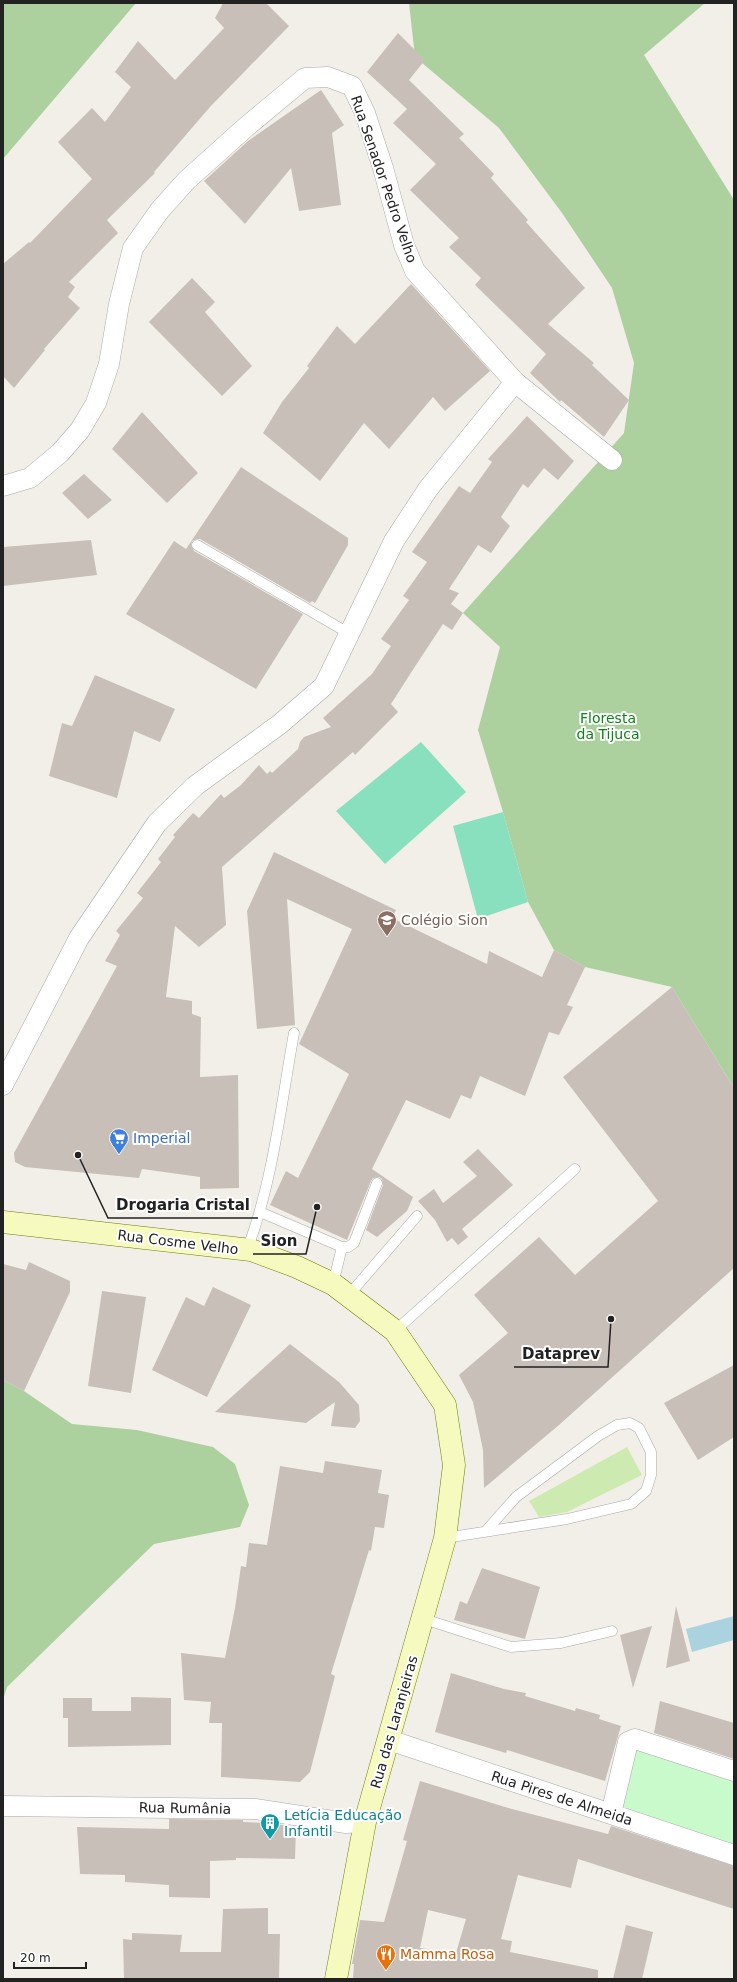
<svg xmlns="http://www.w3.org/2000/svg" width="737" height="1982" font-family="'DejaVu Sans',sans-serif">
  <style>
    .grass { fill: #cdebb0 }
    .forest { fill: #add19e }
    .park { fill: #c8facc }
    .pitch { fill: #88e0be }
    .water { fill: #aad3df }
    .building { fill: #c7bfb8; fill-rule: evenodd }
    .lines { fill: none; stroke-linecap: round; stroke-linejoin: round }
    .lane-casing { stroke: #a9a9a9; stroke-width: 11 }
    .street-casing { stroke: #a9a9a9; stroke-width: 21 }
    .secondary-casing { stroke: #707d05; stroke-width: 23 }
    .lane { stroke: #fff; stroke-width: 10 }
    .street { stroke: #fff; stroke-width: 20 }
    .secondary { stroke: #f7fabf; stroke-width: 22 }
    .labels { text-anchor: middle; stroke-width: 4; stroke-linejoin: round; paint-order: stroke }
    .street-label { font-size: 14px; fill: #222; stroke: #fff }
    .park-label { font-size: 14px; fill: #0c8416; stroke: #fff }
    .education-label { font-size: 14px; fill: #785e54; stroke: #fff; text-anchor: start }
    .shop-label { font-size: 14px; fill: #366cbe; stroke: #fff; text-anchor: start }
    .culture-label { font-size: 14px; fill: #0d838f; stroke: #fff; text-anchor: start }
    .food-label { font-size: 14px; fill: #c56008; stroke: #fff; text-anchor: start }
    .leader { fill: none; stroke: #222; stroke-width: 1.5 }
    .callout-dot { fill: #222; stroke: #fff; stroke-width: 1.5 }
    .callout-label { font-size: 15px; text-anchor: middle; font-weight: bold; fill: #222; stroke: #fff; stroke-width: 4; stroke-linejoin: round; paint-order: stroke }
  </style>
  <rect width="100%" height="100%" fill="#f2efe9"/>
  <path class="grass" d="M627 1447 642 1475 567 1512 539 1517 529 1501Z"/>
  <path class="forest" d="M3 3H136L3 159Z
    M409 3H705L644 55 734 200V1088L672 987 585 967 554 950 528 902 503 812 478 730 500 647 463 613 624 433 634 363 612 288 562 213 499 128 415 57Z
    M3 1380 24 1391 72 1424 137 1430 213 1447 235 1464 249 1505 240 1527 154 1544 7 1687 3 1700Z"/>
  <path class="park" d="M638 1744 734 1775V1854L615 1820Z"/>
  <path class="pitch" d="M421 742 466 792 385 864 336 811Z
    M503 812 528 902 478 919 453 826Z"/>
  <path class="water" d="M734 1616V1640L692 1652 686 1629Z"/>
  <path class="building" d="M223 3H266L289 26 210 107 154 172 155 173 107 220 118 233 69 282 75 287 68 297 80 308 44 349 45 350 14 388 3 376V264L29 242 30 243 92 179 58 142 92 108 105 122 131 87 115 72 138 41 175 80 224 28 215 18Z
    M398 33 425 60 409 80 464 134 459 138 494 174 491 178 528 220 526 222 585 288 548 324 594 363 592 365 629 400 604 437 561 400 560 402 530 373 546 354 475 285 481 278 449 247 459 238 410 190 436 164 393 123 407 109 367 72Z
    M321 90 344 125 332 133 341 205 299 211 291 168 245 224 204 181 248 141Z
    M192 278 215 302 205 312 252 366 222 396 149 322Z
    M411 284 490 371 445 411 433 397 389 449 364 423 320 481 263 433 282 402 309 368 307 366 337 326 355 344Z
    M142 412 198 473 167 503 112 449Z
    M527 416 574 461 558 480 544 468 528 488 523 484 501 517 510 526 491 553 478 545 449 589 459 593 451 604 463 613 452 630 443 624 416 665 391 704 398 712 355 755 353 752 222 867 226 925 199 947 175 926 166 997 192 1001V1014L201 1017 200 1077 238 1075 239 1188 200 1189V1177L142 1169 139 1178 25 1167 15 1162 14 1153 117 966 105 961 120 935 116 931 143 898 137 893 161 862 158 859 175 837 173 835 193 813 199 818 221 794 224 798 241 785 259 765 267 774 270 771 272 773 298 749 300 742 304 737 331 727 323 718 372 674 391 646 381 639 409 600 403 596 427 562 412 552 459 486 470 493 492 462 488 459Z
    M241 467 348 538V545L315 603 312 601 310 603 200 539H197L192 541 191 545 194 551 303 614 256 689 126 614 174 541 186 549Z
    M84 474 112 500 88 519 62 493Z
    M91 540 97 575 3 586V547Z
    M95 675 175 709 160 742 134 731 117 798 49 776 62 723 72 726Z
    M274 852 396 910 392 918 487 964 489 951 542 977 554 950 585 967 567 1005 573 1007 559 1035 549 1032 525 1096 480 1076 471 1099 461 1095 450 1119 406 1100 372 1169 413 1197 407 1211 377 1237 366 1230 383 1185 382 1179 379 1177 373 1178 371 1181 347 1240 270 1205 286 1171 298 1178 349 1074 299 1044 352 929 287 899 295 1025 257 1029 247 911Z
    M672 987 734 1088V1268L559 1425 484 1488 483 1450 473 1402 459 1375 508 1333 474 1295 539 1237 575 1275 658 1201 563 1077Z
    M478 1149 513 1185 462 1229 468 1237 458 1245 452 1238 447 1242 435 1220 418 1201 434 1189 443 1203 477 1176 463 1162Z
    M29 1262 70 1281V1292L24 1391 3 1380V1264L26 1270Z
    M213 1287 251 1305 207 1397 152 1370 186 1297 204 1306Z
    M102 1291 146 1297 131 1393 88 1386Z
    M290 1344 339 1382 359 1405 360 1421 355 1428 331 1426 335 1402 306 1423 215 1412Z
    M734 1365V1437L698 1460 664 1403Z
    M325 1461 382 1470 378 1493 389 1495 384 1528 375 1527 371 1551 369 1550 331 1674 335 1676 310 1772 300 1782 221 1777 222 1723H209L211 1702 184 1700 181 1653 225 1658 235 1608 241 1566 246 1567 249 1543 267 1545 280 1466 323 1473Z
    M482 1568 540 1587 525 1639 454 1620 460 1601 467 1604Z
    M676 1606 690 1661 666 1668Z
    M652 1626 633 1688 620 1635Z
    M451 1673 504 1689 526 1693 525 1696 575 1711 576 1708 600 1715 599 1719 621 1726 605 1781 507 1750 506 1753 435 1732Z
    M131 1697 171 1698V1745L68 1747V1718H63V1698H92V1711H131Z
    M660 1701 734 1723V1759L654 1733Z
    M420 1781 512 1809 608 1834 611 1826 734 1866V1909L578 1859 571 1888 518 1875 501 1939 512 1941 510 1952 598 1970V1979H353L354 1964H352L360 1920 384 1922 407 1841 403 1840ZM428 1910 466 1919 456 1953 420 1948Z
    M169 1819 243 1820V1822L268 1823 296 1827 295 1859 236 1858V1860L210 1861V1898L169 1897V1885L125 1882V1875L80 1874 77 1827 169 1829Z
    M268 1908V1934H280L279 1979H124L123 1939 132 1940V1933L182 1935 180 1952H221L223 1909Z
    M626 1925 653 1932 642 1979H613Z"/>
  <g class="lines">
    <defs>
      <path id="lane" d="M197 545 350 634
        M260 1212 342 1247H348L354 1243 377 1183
        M247 1250C273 1181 281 1105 294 1033
        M333 1284 342 1247
        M348 1296 417 1216
        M395 1331 575 1169
        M445 1538 567 1519 631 1504 646 1491 651 1475V1452L639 1428 630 1423 617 1425 598 1436 516 1497 485 1532
        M424 1619 511 1647 561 1643 612 1631"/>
      <path id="street" d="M3 486 30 478 60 453 80 430 96 403 109 364 119 304 133 248 160 210 187 180 246 127 305 78 328 77 352 86 365 113 383 168 404 245 415 271 515 382 612 460
        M3 1085 79 938 157 823 195 786 280 724 324 686 394 541 428 489 515 382
        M389 1740 734 1855
        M3 1806 255 1809 346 1823 365 1822
        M611 1814 628 1742 635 1739 734 1771"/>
      <path id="secondary" d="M3 1222 251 1250 297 1267 333 1284 395 1331 445 1405 454 1465 445 1538 365 1822 336 1979"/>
    </defs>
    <use href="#lane" class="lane-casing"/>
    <use href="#street" class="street-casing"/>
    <use href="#secondary" class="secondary-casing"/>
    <use href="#lane" class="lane"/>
    <use href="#street" class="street"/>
    <use href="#secondary" class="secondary"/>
  </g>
  <defs>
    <symbol id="school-pin" viewBox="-11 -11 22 30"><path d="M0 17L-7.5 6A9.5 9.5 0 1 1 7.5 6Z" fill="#8d6e63" stroke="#fff"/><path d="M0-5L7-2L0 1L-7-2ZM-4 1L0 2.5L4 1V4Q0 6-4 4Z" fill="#fff"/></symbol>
    <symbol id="supermarket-pin" viewBox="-11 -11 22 30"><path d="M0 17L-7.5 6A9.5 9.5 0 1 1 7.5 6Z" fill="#3f7fe0" stroke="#fff"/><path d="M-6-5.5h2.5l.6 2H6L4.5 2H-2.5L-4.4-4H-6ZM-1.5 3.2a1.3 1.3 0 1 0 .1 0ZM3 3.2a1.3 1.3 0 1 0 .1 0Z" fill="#fff"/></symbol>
    <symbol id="building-pin" viewBox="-11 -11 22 30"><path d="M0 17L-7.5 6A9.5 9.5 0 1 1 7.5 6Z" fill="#0f9aa8" stroke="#fff"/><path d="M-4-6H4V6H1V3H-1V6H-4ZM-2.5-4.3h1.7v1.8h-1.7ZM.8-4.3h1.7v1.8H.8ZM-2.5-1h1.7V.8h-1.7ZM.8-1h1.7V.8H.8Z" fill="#fff"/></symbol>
    <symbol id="restaurant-pin" viewBox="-11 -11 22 30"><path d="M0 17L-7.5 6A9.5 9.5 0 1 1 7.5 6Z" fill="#e8710a" stroke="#fff"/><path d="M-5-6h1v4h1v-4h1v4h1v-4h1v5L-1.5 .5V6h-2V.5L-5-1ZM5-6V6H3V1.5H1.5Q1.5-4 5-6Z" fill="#fff"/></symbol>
  </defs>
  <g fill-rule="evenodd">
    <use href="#school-pin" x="376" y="909" width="22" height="30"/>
    <use href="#supermarket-pin" x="108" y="1127" width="22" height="30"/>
    <use href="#building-pin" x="259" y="1812" width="22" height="30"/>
    <use href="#restaurant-pin" x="375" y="1943" width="22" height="30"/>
  </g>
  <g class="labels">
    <g class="street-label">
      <text transform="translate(384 179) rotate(71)" y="5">Rua Senador Pedro Velho</text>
      <text transform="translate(178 1242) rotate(7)" y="5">Rua Cosme Velho</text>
      <text transform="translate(394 1722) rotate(-74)" y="5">Rua das Laranjeiras</text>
      <text transform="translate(562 1798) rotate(18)" y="5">Rua Pires de Almeida</text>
      <text transform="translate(185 1808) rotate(1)" y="5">Rua Rumânia</text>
    </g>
    <g class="park-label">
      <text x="608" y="723">Floresta<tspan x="608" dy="16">da Tijuca</tspan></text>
    </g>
    <g class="education-label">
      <text x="401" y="925">Colégio Sion</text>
    </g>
    <g class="shop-label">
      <text x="133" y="1143">Imperial</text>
    </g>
    <g class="culture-label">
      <text x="284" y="1820">Letícia Educação<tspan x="284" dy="16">Infantil</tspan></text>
    </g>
    <g class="food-label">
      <text x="400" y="1959">Mamma Rosa</text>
    </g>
  </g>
  <path class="leader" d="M78 1155L108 1218H258M317 1207L306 1254H253M611 1319L608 1367H514"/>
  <g class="callout-dot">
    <circle cx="78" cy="1155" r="4"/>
    <circle cx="317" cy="1207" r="4"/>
    <circle cx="611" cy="1319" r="4"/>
  </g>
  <g class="callout-label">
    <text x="183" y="1210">Drogaria Cristal</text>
    <text x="279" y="1246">Sion</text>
    <text x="561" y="1359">Dataprev</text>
  </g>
  <rect width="737" height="1982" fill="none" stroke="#222222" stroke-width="8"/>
  <path d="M14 1962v6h72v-6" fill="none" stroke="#222222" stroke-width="2"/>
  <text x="20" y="1962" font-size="12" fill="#222222" stroke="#ffffff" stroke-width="3" paint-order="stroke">20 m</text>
</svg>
